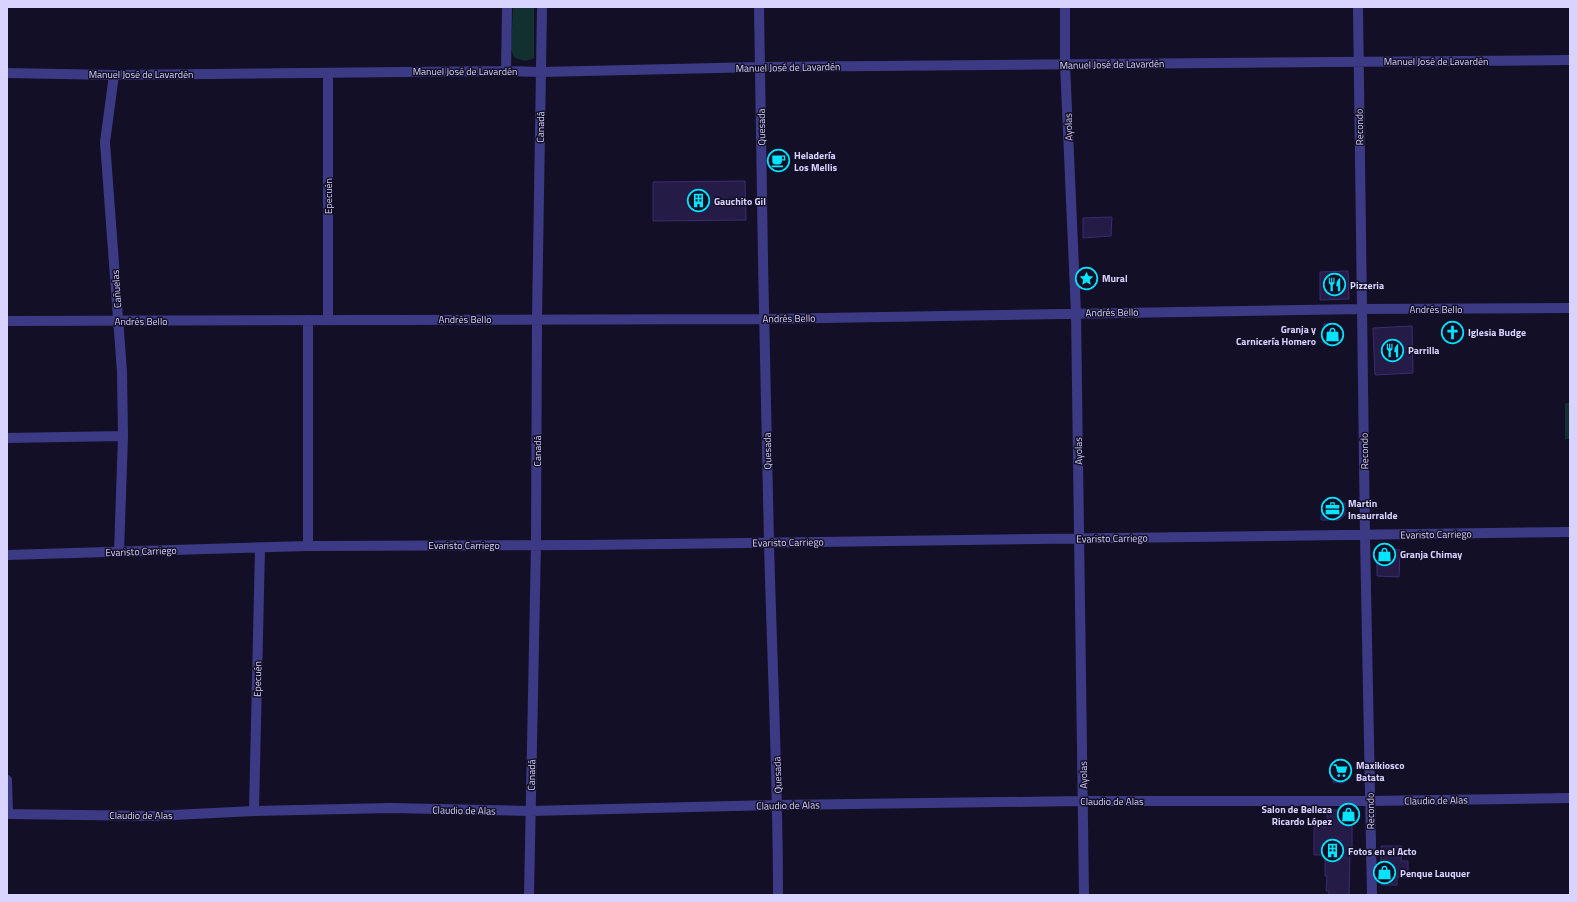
<svg xmlns="http://www.w3.org/2000/svg" width="1577" height="902" font-family="'Titillium Web',sans-serif">
  <style>
    .green { fill: #12302f }
    .building { fill: #241b47; stroke: #3b2d73 }
    .lines { fill: none; stroke-linecap: round; stroke-linejoin: round }
    .minor { stroke: #3d3a85; stroke-width: 10 }
    .labels { text-anchor: middle; stroke-width: 3; stroke-linejoin: round; paint-order: stroke }
    .street-label { font-size: 10px; fill: #d9d4ff; stroke: #130f26 }
    .poi-label { font-size: 10px; font-weight: bold; fill: #d9d4ff; stroke: #130f26; text-anchor: start }
  </style>
  <rect width="100%" height="100%" fill="#130f26"/>
  <path class="green" d="M513 7H534V58C526 62 521 61 514 57L511 49Z
    M1565 403H1570V439H1565Z"/>
  <path class="building" d="M745 181 746 220 653 221V182Z
    M1112 217 1111 236 1083 238V218Z
    M1348 271 1349 299 1320 300V272Z
    M1324 324H1336L1341 327 1340 343H1323Z
    M1412 326 1413 373 1375 375 1373 328Z
    M1322 502 1345 503V515L1339 520H1321Z
    M1383 549 1400 550 1399 577 1377 576V555Z
    M1335 763 1349 764 1348 777 1343 783 1333 782Z
    M1327 810H1346L1352 816V855H1350L1349 895H1329V891H1326L1327 876H1325V855H1314V827H1327Z
    M1381 846H1402L1401 861H1408V877H1397V885H1381Z"/>
  <g class="lines">
    <path class="minor" d="M759 7C762 186 764 364 769 543 772 660 778 777 778 895
      M1065 7V64L1076 313 1084 895
      M1358 7 1365 536 1372 895
      M506 71 507 7
      M7 73 114 75 506 71 541 72 760 67 1570 60
      M114 75 105 142 122 372 123 436 119 552
      M328 320V73
      M7 321 764 319 1362 309 1570 308
      M7 438 123 436
      M308 546V320
      M7 555 308 546 586 545 1570 532
      M7 780 8 814
      M254 811 260 548
      M7 814 153 816 254 811 390 808 530 811 778 805 1083 801H1369L1570 798
      M529 895 536 544 537 319 542 7"/>
  </g>
  <defs>
    <symbol id="cafe-ring" viewBox="-11 -11 22 22"><circle r="9.5" fill="#130f26" stroke="#00e5ff" stroke-width="1.5"/><path d="M-5.5-4.5H6V0H3Q3 3.5 0 3.5H-2.5Q-5.5 3.5-5.5 0ZM3-3.2v2h1.7v-2ZM-6 4.5H4V6H-6Z" fill="#00e5ff"/></symbol>
    <symbol id="building-ring" viewBox="-11 -11 22 22"><circle r="9.5" fill="#130f26" stroke="#00e5ff" stroke-width="1.5"/><path d="M-4-6H4V6H1V3H-1V6H-4ZM-2.5-4.3h1.7v1.8h-1.7ZM.8-4.3h1.7v1.8H.8ZM-2.5-1h1.7V.8h-1.7ZM.8-1h1.7V.8H.8Z" fill="#00e5ff"/></symbol>
    <symbol id="sight-ring" viewBox="-11 -11 22 22"><circle r="9.5" fill="#130f26" stroke="#00e5ff" stroke-width="1.5"/><path d="M0-6L1.8-2.2L6-1.7L2.9 1.2L3.7 5.4L0 3.3L-3.7 5.4L-2.9 1.2L-6-1.7L-1.8-2.2Z" fill="#00e5ff"/></symbol>
    <symbol id="restaurant-ring" viewBox="-11 -11 22 22"><circle r="9.5" fill="#130f26" stroke="#00e5ff" stroke-width="1.5"/><path d="M-5-6h1v4h1v-4h1v4h1v-4h1v5L-1.5 .5V6h-2V.5L-5-1ZM5-6V6H3V1.5H1.5Q1.5-4 5-6Z" fill="#00e5ff"/></symbol>
    <symbol id="church-ring" viewBox="-11 -11 22 22"><circle r="9.5" fill="#130f26" stroke="#00e5ff" stroke-width="1.5"/><path d="M-1.2-6h2.4v3.5h3.3v2.4h-3.3V6h-2.4V-.1h-3.3v-2.4h3.3Z" fill="#00e5ff"/></symbol>
    <symbol id="shop-ring" viewBox="-11 -11 22 22"><circle r="9.5" fill="#130f26" stroke="#00e5ff" stroke-width="1.5"/><path d="M-5-2.5h2.3a2.7 3.5 0 0 1 5.4 0H5L5.5 6h-11ZM-1.5-2.5h3a1.5 2.3 0 0 0-3 0Z" fill="#00e5ff"/></symbol>
    <symbol id="office-ring" viewBox="-11 -11 22 22"><circle r="9.5" fill="#130f26" stroke="#00e5ff" stroke-width="1.5"/><path d="M-6-3h4V-5.5h4V-3h4V5H-6ZM-1-4.5V-3h2v-1.5ZM-6 0V1H6V0Z" fill="#00e5ff"/></symbol>
    <symbol id="supermarket-ring" viewBox="-11 -11 22 22"><circle r="9.5" fill="#130f26" stroke="#00e5ff" stroke-width="1.5"/><path d="M-6-5.5h2.5l.6 2H6L4.5 2H-2.5L-4.4-4H-6ZM-1.5 3.2a1.3 1.3 0 1 0 .1 0ZM3 3.2a1.3 1.3 0 1 0 .1 0Z" fill="#00e5ff"/></symbol>
  </defs>
  <g fill-rule="evenodd">
    <use href="#cafe-ring" x="766" y="148" width="25" height="25"/>
    <use href="#building-ring" x="686" y="188" width="25" height="25"/>
    <use href="#sight-ring" x="1074" y="266" width="25" height="25"/>
    <use href="#restaurant-ring" x="1322" y="272" width="25" height="25"/>
    <use href="#church-ring" x="1440" y="320" width="25" height="25"/>
    <use href="#shop-ring" x="1320" y="322" width="25" height="25"/>
    <use href="#restaurant-ring" x="1380" y="338" width="25" height="25"/>
    <use href="#office-ring" x="1320" y="496" width="25" height="25"/>
    <use href="#shop-ring" x="1372" y="542" width="25" height="25"/>
    <use href="#supermarket-ring" x="1328" y="758" width="25" height="25"/>
    <use href="#shop-ring" x="1336" y="802" width="25" height="25"/>
    <use href="#building-ring" x="1320" y="838" width="25" height="25"/>
    <use href="#shop-ring" x="1372" y="860" width="25" height="25"/>
  </g>
  <g class="labels">
    <g class="street-label">
      <text x="1436" y="65">Manuel José de Lavardén</text>
      <text transform="translate(1112 64) rotate(-1)" y="4">Manuel José de Lavardén</text>
      <text transform="translate(788 67) rotate(-1)" y="4">Manuel José de Lavardén</text>
      <text x="465" y="75">Manuel José de Lavardén</text>
      <text x="141" y="78">Manuel José de Lavardén</text>
      <text transform="translate(540 127) rotate(-89)" y="4">Canadá</text>
      <text transform="translate(761 127) rotate(-91)" y="4">Quesada</text>
      <text transform="translate(1068 127) rotate(-92)" y="4">Ayolas</text>
      <text transform="translate(1359 127) rotate(-91)" y="4">Recondo</text>
      <text transform="translate(328 196) rotate(-90)" y="4">Epecuén</text>
      <text transform="translate(116 289) rotate(-94)" y="4">Cañuelas</text>
      <text x="1436" y="313">Andrés Bello</text>
      <text transform="translate(1112 312) rotate(-1)" y="4">Andrés Bello</text>
      <text transform="translate(789 318) rotate(-1)" y="4">Andrés Bello</text>
      <text x="465" y="323">Andrés Bello</text>
      <text x="141" y="325">Andrés Bello</text>
      <text transform="translate(537 451) rotate(-90)" y="4">Canadá</text>
      <text transform="translate(767 451) rotate(-91)" y="4">Quesada</text>
      <text transform="translate(1078 451) rotate(-91)" y="4">Ayolas</text>
      <text transform="translate(1364 451) rotate(-91)" y="4">Recondo</text>
      <text transform="translate(1436 534) rotate(-1)" y="4">Evaristo Carriego</text>
      <text transform="translate(1112 538) rotate(-1)" y="4">Evaristo Carriego</text>
      <text transform="translate(788 542) rotate(-1)" y="4">Evaristo Carriego</text>
      <text x="464" y="549">Evaristo Carriego</text>
      <text transform="translate(141 551) rotate(-2)" y="4">Evaristo Carriego</text>
      <text transform="translate(257 679) rotate(-89)" y="4">Epecuén</text>
      <text transform="translate(531 775) rotate(-89)" y="4">Canadá</text>
      <text transform="translate(777 775) rotate(-92)" y="4">Quesada</text>
      <text transform="translate(1083 775) rotate(-91)" y="4">Ayolas</text>
      <text transform="translate(1436 800) rotate(-1)" y="4">Claudio de Alas</text>
      <text x="1112" y="805">Claudio de Alas</text>
      <text transform="translate(788 805) rotate(-1)" y="4">Claudio de Alas</text>
      <text transform="translate(464 810) rotate(1)" y="4">Claudio de Alas</text>
      <text transform="translate(1370 811) rotate(-91)" y="4">Recondo</text>
      <text x="141" y="819">Claudio de Alas</text>
    </g>
    <g class="poi-label">
      <text x="794" y="159">Heladería<tspan x="794" dy="12">Los Mellis</tspan></text>
      <text x="714" y="205">Gauchito Gil</text>
      <text x="1102" y="282">Mural</text>
      <text x="1350" y="289">Pizzeria</text>
      <text x="1316" y="333" text-anchor="end">Granja y<tspan x="1316" dy="12">Carnicería Homero</tspan></text>
      <text x="1468" y="336">Iglesia Budge</text>
      <text x="1408" y="354">Parrilla</text>
      <text x="1348" y="507">Martin<tspan x="1348" dy="12">Insaurralde</tspan></text>
      <text x="1400" y="558">Granja Chimay</text>
      <text x="1356" y="769">Maxikiosco<tspan x="1356" dy="12">Batata</tspan></text>
      <text x="1332" y="813" text-anchor="end">Salon de Belleza<tspan x="1332" dy="12">Ricardo López</tspan></text>
      <text x="1348" y="855">Fotos en el Acto</text>
      <text x="1400" y="877">Penque Lauquer</text>
    </g>
  </g>
  <rect width="1577" height="902" fill="none" stroke="#d9d4ff" stroke-width="16"/>
</svg>
